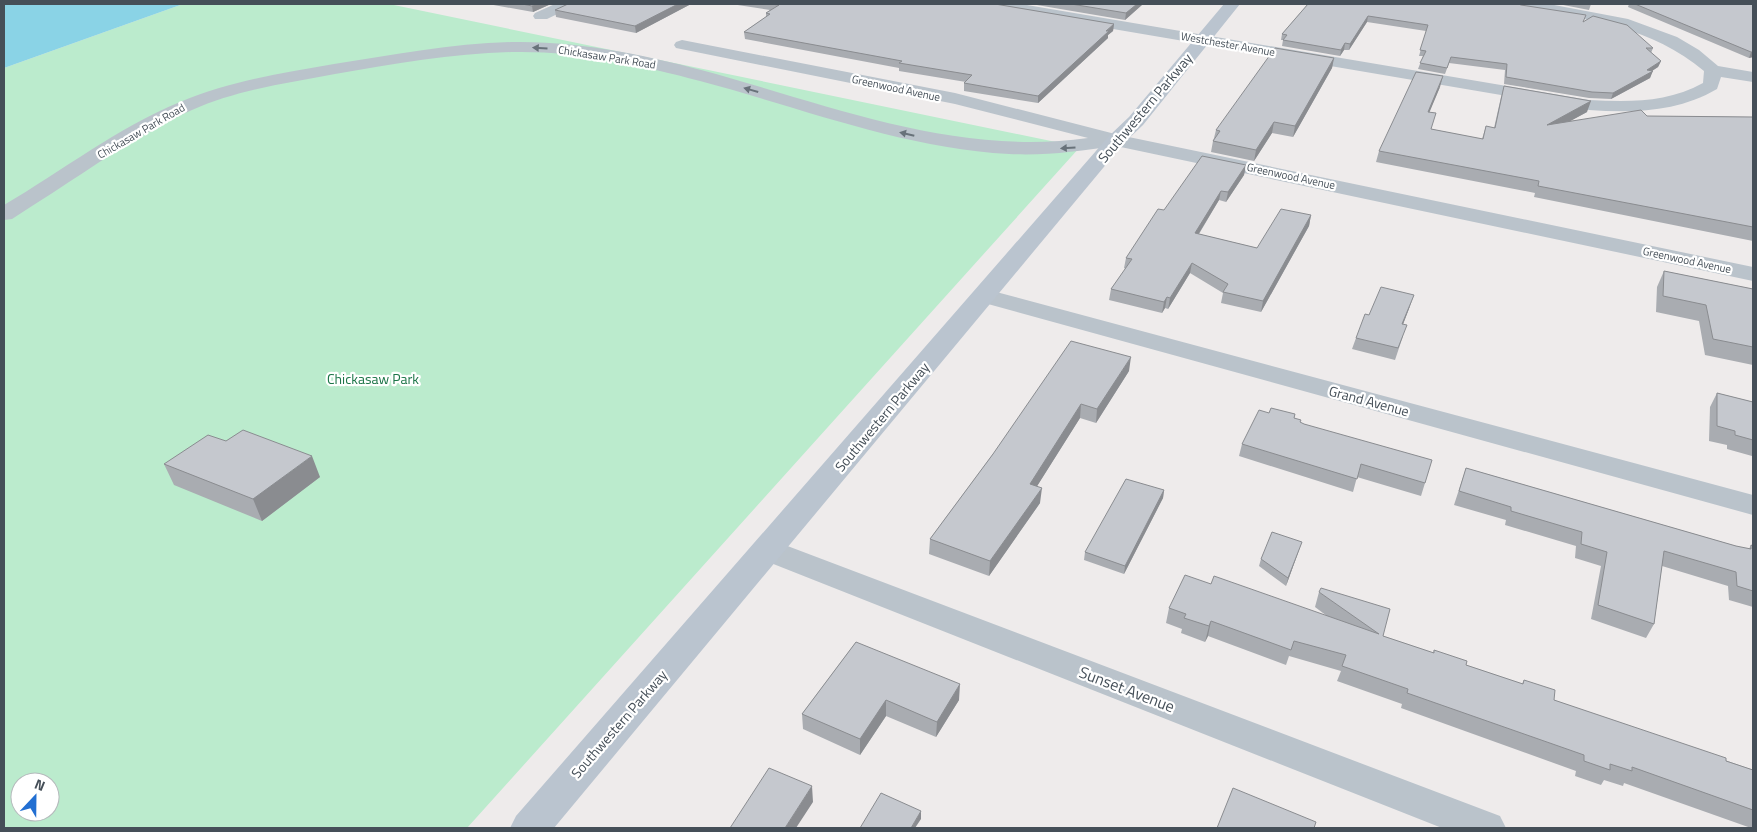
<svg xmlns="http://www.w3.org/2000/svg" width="1757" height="832" font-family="'Titillium Web',sans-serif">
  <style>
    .green { fill: #bbebcd; fill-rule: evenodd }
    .water { fill: #8ad3e6 }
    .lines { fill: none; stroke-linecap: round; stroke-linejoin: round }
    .street { fill: #bac3cb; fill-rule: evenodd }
    .secondary { fill: #bac4cf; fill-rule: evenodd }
    .wall { fill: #a9acb1 }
    .shaded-wall { fill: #8a8c90 }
    .building { fill: #c5c8ce; stroke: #8a8c90 }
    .oneway { fill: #68727a }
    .labels { text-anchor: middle; stroke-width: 4.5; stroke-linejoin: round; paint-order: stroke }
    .far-street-label { font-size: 11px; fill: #454f58; stroke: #fff }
    .street-label { font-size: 14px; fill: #454f58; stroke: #fff }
    .park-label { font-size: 14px; fill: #1b7447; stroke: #fff }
    .near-street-label { font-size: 16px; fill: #454f58; stroke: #fff }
  </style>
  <rect width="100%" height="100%" fill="#eeebeb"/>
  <path class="green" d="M183 4H389L1080 147 467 828H4V68ZM20 782H50V812H20Z"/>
  <path class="water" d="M4 4H183L4 68Z"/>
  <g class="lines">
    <path class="street" d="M555 4H575L572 7 547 19H535L533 16 535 13Z
      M987 4H1021L1589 100C1629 102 1667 103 1703 83L1704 71C1651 26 1586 18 1519 9L1511 4H1549L1628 19 1677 37 1699 50 1718 66 1753 72V82L1721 77 1717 89C1678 112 1634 113 1589 110L995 9Z
      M682 40 955 93 1119 135 1753 267V281L1116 146C1080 151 1045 156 1009 154 902 148 802 108 700 81 640 65 577 51 515 52 455 53 395 64 335 74 287 83 237 90 192 110 135 135 85 173 32 206L12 219 4 220V205C62 171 117 128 180 102 229 81 282 73 334 64 394 55 454 43 514 42 582 41 651 56 716 74 837 108 960 156 1088 138L955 104 676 48 674 45 676 42Z
      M985 289 1753 495V515L977 301 973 296 977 291Z
      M769 539 1500 816 1506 828H1442L758 558 753 550 758 542Z"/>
    <path class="secondary" d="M1224 4H1240L1143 125 1123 144 554 828H510L516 816 1109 136 1129 117Z"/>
  </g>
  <path class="wall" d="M488 4H551L533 12Z
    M568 4H691L636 33 556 17 555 10Z
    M731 4H995L1114 24 1113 31 1108 35V38L1038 103 964 91V83L966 82 899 71V68L745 39 744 32 766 17V13L770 10Z
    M1031 4H1143L1125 20Z
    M1308 4 1521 5 1584 21 1653 48 1651 53 1661 61 1658 67 1652 71 1650 78 1611 99 1589 98 1504 84 1505 70 1449 63 1445 74 1418 69 1423 56H1419L1426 31 1367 22 1349 50H1344L1340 56 1282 46 1283 40H1281L1282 34Z
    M1558 4H1591L1589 10Z
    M1629 4H1753V57L1749 58 1628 7Z
    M1334 58 1332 68 1293 137 1272 133 1254 161 1211 152 1213 141 1214 138 1216 130Z
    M1504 86 1587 112 1570 121 1647 116 1753 117V241L1534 197 1535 193 1376 162 1379 151 1440 87 1429 112 1431 129 1482 139 1486 126 1494 128 1501 97Z
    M1246 165 1244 175 1226 202 1219 200 1199 234 1257 248 1311 215 1309 226 1261 312 1221 303 1223 293 1190 273 1168 309 1165 308 1162 313 1109 300 1111 289 1126 269 1124 268 1126 258 1164 210Z
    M1664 271 1753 289V365L1705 355 1699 321 1656 312 1657 287Z
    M1410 306 1403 324V336L1395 360 1352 349 1356 338 1369 315Z
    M1129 371 1096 423 1080 418 1037 486 1040 503 989 576 929 554 930 539 993 454Z
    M1717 393 1753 402V453L1752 456 1727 449V445L1709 441 1710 407Z
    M1269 413 1295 414 1294 418 1300 422 1425 483 1421 496 1357 477 1353 492 1239 456 1242 444Z
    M164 464 320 477 262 521 174 485Z
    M1466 468 1736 546 1749 549 1751 545 1753 546V607L1729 600 1728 586 1662 566 1654 624 1646 638 1591 619 1601 566 1575 558 1576 546 1505 525 1506 520 1454 505Z
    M1164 490 1163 498 1124 574 1084 560 1085 552Z
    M1299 550 1286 586 1259 566 1261 559Z
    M1211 584 1327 616 1315 607 1319 592 1383 636 1433 653 1434 650 1466 665 1522 684 1524 680 1554 700 1753 770V828H1751L1624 783 1623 786 1604 780 1601 785 1575 776 1576 771 1401 708 1402 704 1337 681 1341 671 1289 656 1286 665 1208 636 1205 642 1181 633 1182 629 1166 623 1169 608Z
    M856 642 959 700 936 737 886 716 860 755 803 729 802 714Z"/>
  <path class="shaded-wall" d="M536 4H551L533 12 532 6Z
    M678 4H691L636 33 635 26Z
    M1137 4H1143L1125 20 1126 13Z
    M1368 16 1367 22 1349 50 1350 44Z
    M1114 24 1113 31 1108 35V38L1038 103V96Z
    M1345 43 1344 50 1340 56 1341 50Z
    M1751 52H1753V57L1749 58Z
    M1334 58 1332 68 1293 137 1295 126Z
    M1661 61 1658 67 1644 76 1647 70Z
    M1653 71 1650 78 1611 99 1613 93Z
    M1443 76 1440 87 1425 123 1428 112Z
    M1591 101 1587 112 1543 136 1547 125Z
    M1274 122 1272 133 1254 161 1256 150Z
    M1246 165 1244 175 1226 202 1228 192Z
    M1221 191 1219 200 1193 243 1195 233Z
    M1311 215 1309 226 1261 312 1263 301Z
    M1192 263 1190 273 1168 309 1170 298Z
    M1414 295 1410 306 1399 335 1402 324Z
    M1167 297 1165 308 1162 313 1164 302Z
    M1131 357 1129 371 1096 423 1097 409Z
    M1081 404 1080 418 1029 499 1030 484Z
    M312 456 320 477 262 521 253 499Z
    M1042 488 1040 503 989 576 990 561Z
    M1164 490 1163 498 1124 574 1125 566Z
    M1302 542 1299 550 1286 586 1288 578Z
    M1211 621 1208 636 1205 642 1209 626Z
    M960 684 959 700 936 737 937 722Z
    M886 700V716L860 755V739Z
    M812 786 813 802 796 828H785Z
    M921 811V819L915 828H911Z"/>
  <path class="building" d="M522 4H536L532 6Z
    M568 4H678L635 26 555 10Z
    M770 4H995L1114 24 1106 31H1109L1038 96 964 83 972 75 899 63 902 61 744 32 770 14 766 13 779 5Z
    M1071 4H1137L1126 13Z
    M1308 4H1518L1521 5 1586 15 1583 22 1593 16 1627 25 1653 48H1646L1661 61 1647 70 1653 71 1613 93 1592 92 1506 77 1507 64 1451 57 1447 68 1420 63 1426 51 1420 50 1428 25 1368 16 1350 44 1345 43 1341 50 1283 40 1287 35 1282 34Z
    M1635 4H1753V52H1751Z
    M1275 48 1334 58 1295 126 1274 122 1256 150 1213 141 1220 131 1216 130Z
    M1416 72 1443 76 1428 112 1436 113 1431 129 1483 139 1486 126 1495 128 1504 86 1591 101 1547 125 1641 110 1647 116 1753 117V227L1538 186 1539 181 1379 151Z
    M1202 156 1246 165 1228 192 1221 191 1195 233 1257 248 1281 209 1311 215 1263 301 1223 292 1228 284 1192 263 1170 298 1167 297 1164 302 1111 289 1132 259 1126 258 1158 209 1164 210Z
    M1664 271 1753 289V347L1713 339 1706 305 1663 296Z
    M1381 287 1414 295 1402 324 1407 325 1398 348 1356 338 1365 314 1369 315Z
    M1071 341 1131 357 1097 409 1081 404 1030 484 1042 488 990 561 930 539 993 454Z
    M1717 393 1753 402V440L1735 435V431L1717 426Z
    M1271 408 1295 414 1294 418 1301 420 1300 422 1304 424 1432 460 1425 483 1361 464 1357 479 1242 444 1259 410 1269 413Z
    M243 430 312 456 253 499 164 464 208 435 226 441Z
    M1466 468 1736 546 1751 549V545L1753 546V591L1737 586 1736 572 1664 551 1654 624 1598 605 1607 552 1581 544 1582 532 1511 511V507L1459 491Z
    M1126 479 1164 490 1125 566 1085 552Z
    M1272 532 1302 542 1288 578 1261 559Z
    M1185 575 1211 584 1214 576 1379 634 1319 592 1321 588 1390 609 1383 636 1434 653V650L1467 661 1466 665 1523 684 1524 680 1555 690 1554 700 1726 758V761L1753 770V810L1632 767V771L1610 764V770L1584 761V755L1407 693 1408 689 1342 666 1346 655 1294 641 1291 650 1211 621 1209 626 1184 618 1186 614 1169 608Z
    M856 642 960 684 937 722 886 700 860 739 802 714Z
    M769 768 812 786 785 828H730Z
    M1233 788 1316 822 1314 828H1217Z
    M881 793 921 811 911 828H860Z"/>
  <defs><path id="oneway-solid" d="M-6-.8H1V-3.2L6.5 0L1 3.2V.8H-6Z" transform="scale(1.25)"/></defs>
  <g class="oneway">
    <use href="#oneway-solid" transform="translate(540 48) rotate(-177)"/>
    <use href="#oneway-solid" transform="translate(751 90) rotate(-164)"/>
    <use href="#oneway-solid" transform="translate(907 134) rotate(-167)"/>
    <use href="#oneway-solid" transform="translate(1068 148) rotate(177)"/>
  </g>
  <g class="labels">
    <g class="far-street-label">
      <text transform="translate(1228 44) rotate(10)" y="4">Westchester Avenue</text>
      <text transform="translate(607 57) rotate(9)" y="4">Chickasaw Park Road</text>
      <text transform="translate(896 88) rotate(12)" y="4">Greenwood Avenue</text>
      <text transform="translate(141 131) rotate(-30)" y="4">Chickasaw Park Road</text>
      <text transform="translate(1291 176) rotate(12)" y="4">Greenwood Avenue</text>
      <text transform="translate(1687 260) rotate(12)" y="4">Greenwood Avenue</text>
    </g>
    <g class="street-label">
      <text transform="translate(1145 108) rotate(-50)" y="5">Southwestern Parkway</text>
      <text transform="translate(1369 401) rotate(15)" y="5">Grand Avenue</text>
      <text transform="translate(882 417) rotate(-50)" y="5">Southwestern Parkway</text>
      <text transform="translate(619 724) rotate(-49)" y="5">Southwestern Parkway</text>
    </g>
    <g class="park-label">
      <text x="373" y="384">Chickasaw Park</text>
    </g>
    <g class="near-street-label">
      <text transform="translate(1127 689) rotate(21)" y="6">Sunset Avenue</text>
    </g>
  </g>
  <rect width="1757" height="832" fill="none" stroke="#454f58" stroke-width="10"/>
  <g transform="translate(35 797) rotate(22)"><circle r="24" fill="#ffffff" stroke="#b5b9bc"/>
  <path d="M0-4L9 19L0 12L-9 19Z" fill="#226fd2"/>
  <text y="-8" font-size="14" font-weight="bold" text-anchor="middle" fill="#454f58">N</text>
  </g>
</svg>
